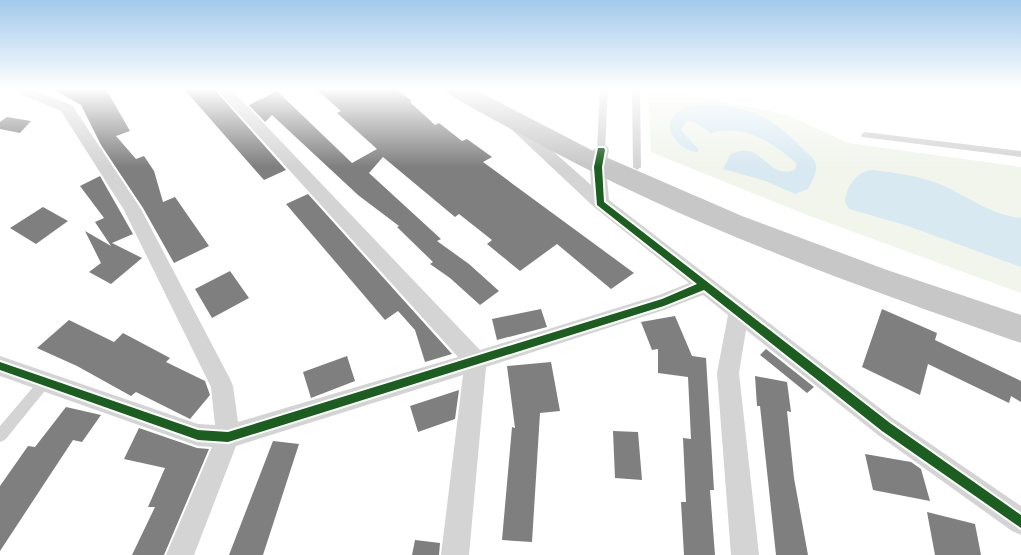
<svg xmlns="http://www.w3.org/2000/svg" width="1021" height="555" font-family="Mulish,sans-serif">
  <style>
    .green { fill: #f1f5ec }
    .water { fill: #d9e9f2 }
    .building { fill: #7f7f7f }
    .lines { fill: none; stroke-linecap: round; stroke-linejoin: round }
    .lane { fill: #d4d4d4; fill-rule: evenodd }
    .street { fill: #d4d4d4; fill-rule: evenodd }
    .primary { fill: #c7c7c7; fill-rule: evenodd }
    .cycleway-casing { stroke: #fff; stroke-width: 4 }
    .cycleway { fill: #1b5e20; fill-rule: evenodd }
  </style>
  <rect width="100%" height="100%" fill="#fff"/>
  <path class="green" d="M648 89 674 91 788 115 848 143 1021 167V293L807 215 651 152Z"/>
  <path class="water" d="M713 105C754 107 775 120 803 149 808 154 816 159 816 167 816 175 811 183 808 189L795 194 766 181 723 169 730 155C762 137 766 181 795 170L797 164 794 161C770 141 743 124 711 133L694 122 686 121 681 130 699 150 697 152C678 151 658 124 679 111 689 105 702 105 713 105Z
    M873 170C896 173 921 176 942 185 969 197 991 215 1021 218V267L905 225 849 209 845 202C846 187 857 170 873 170Z"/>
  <path class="building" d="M53 89H106L130 131 116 136 136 159 144 156 154 171 163 202 175 197 209 246 174 263 143 208 101 145 81 105Z
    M184 89H214L286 170 264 180Z
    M316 89H396L412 101 410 102 435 125 439 123 462 141 467 139 492 157 483 162 634 273 611 289 557 244 520 271 487 244 492 240 459 214 455 217 383 157 369 173 441 239 437 241 469 264 499 291 480 305 450 278 430 264 433 262 397 227 399 226 358 195 272 115 265 122 249 105 277 91 352 163 377 149 337 113 341 111Z
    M7 117 31 121 20 133 0 129V122Z
    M100 176 133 234 112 243 142 258 111 284 89 272 101 263 85 231 111 246 95 222 104 218 80 186Z
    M308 194 452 354 425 362 415 330 398 311 385 320 286 204Z
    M43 207 68 221 36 244 10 228Z
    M230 271 249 298 212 318 195 289Z
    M541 309 547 327 497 340 492 319Z
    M882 309 937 333 935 340 1021 381V402L1011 396 1009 403 928 364 920 395 862 367Z
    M675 316 692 356 706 358 714 490H710L715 555H684L681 502H686L683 438 691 439 688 377 658 373V349L652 350 641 322Z
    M69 320 114 342 123 333 170 358 166 362 205 381 210 395 190 419 136 392 131 396 77 366 37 348Z
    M766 349 814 387 807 393 760 355Z
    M347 356 355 381 311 398 303 372Z
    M551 362 560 411 540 413 532 542 502 540 512 427 515 428 507 366Z
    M755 376 787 382 791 412 787 411 794 478 808 555H776L760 406H757Z
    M459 390 455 419 418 432 410 406Z
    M66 407 101 415 82 442 73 440 0 551V486L28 446 35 447Z
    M139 428 197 448 209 449 164 555H132L155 507H148L165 468 124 459Z
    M613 431 638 432 642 480 615 478Z
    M273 441 299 444 263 555H229Z
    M865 454 911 462 921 469 930 501 873 490Z
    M927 512 975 524 981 555H935Z
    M415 540 440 543 439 555H412Z"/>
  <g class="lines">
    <path class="lane" d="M600 89H608L605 150 601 153 597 150Z
      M632 89H640L641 167 637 170 633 167Z
      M865 132 1021 151V157L862 137 861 135Z
      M44 378 48 379 50 383 48 387 5 440 0 442V426L40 379Z"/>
    <path class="street" d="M8 89H29L72 105 74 108 141 209 230 379 233 386 238 422 458 357 216 89H231L480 350 659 295 689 283 594 207 509 127 506 124 509 121H519L591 185 590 167 593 150 601 145 607 146 609 150 606 167 609 200 894 419 1021 506V535L1012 531 878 435 746 330 739 373 759 555H731L717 373 728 315 703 295 664 310 486 367 469 555H441L463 375 236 446 194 555H166L212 447 198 446 0 376V356L198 424 215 425 211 387 124 210 61 111Z"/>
    <path class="primary" d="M445 89H474L601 155 742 216 887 270 1021 315V343C897 300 773 256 653 201 583 169 515 132 448 94Z"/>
    <defs>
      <path id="cycleway" d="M598 148H604L605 150 602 167 604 202 890 423 1021 515V528L882 431 704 290 664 306 228 442 198 440 0 370V362L198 430 228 432 662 299 697 284 597 205 594 167Z"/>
    </defs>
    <use href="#cycleway" class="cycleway-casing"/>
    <use href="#cycleway" class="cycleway"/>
  </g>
  <linearGradient id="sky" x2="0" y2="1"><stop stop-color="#a2c9ec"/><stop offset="0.53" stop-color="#fff"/><stop offset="1" stop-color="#fff" stop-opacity="0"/></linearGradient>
  <rect width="1021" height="167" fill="url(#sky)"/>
</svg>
